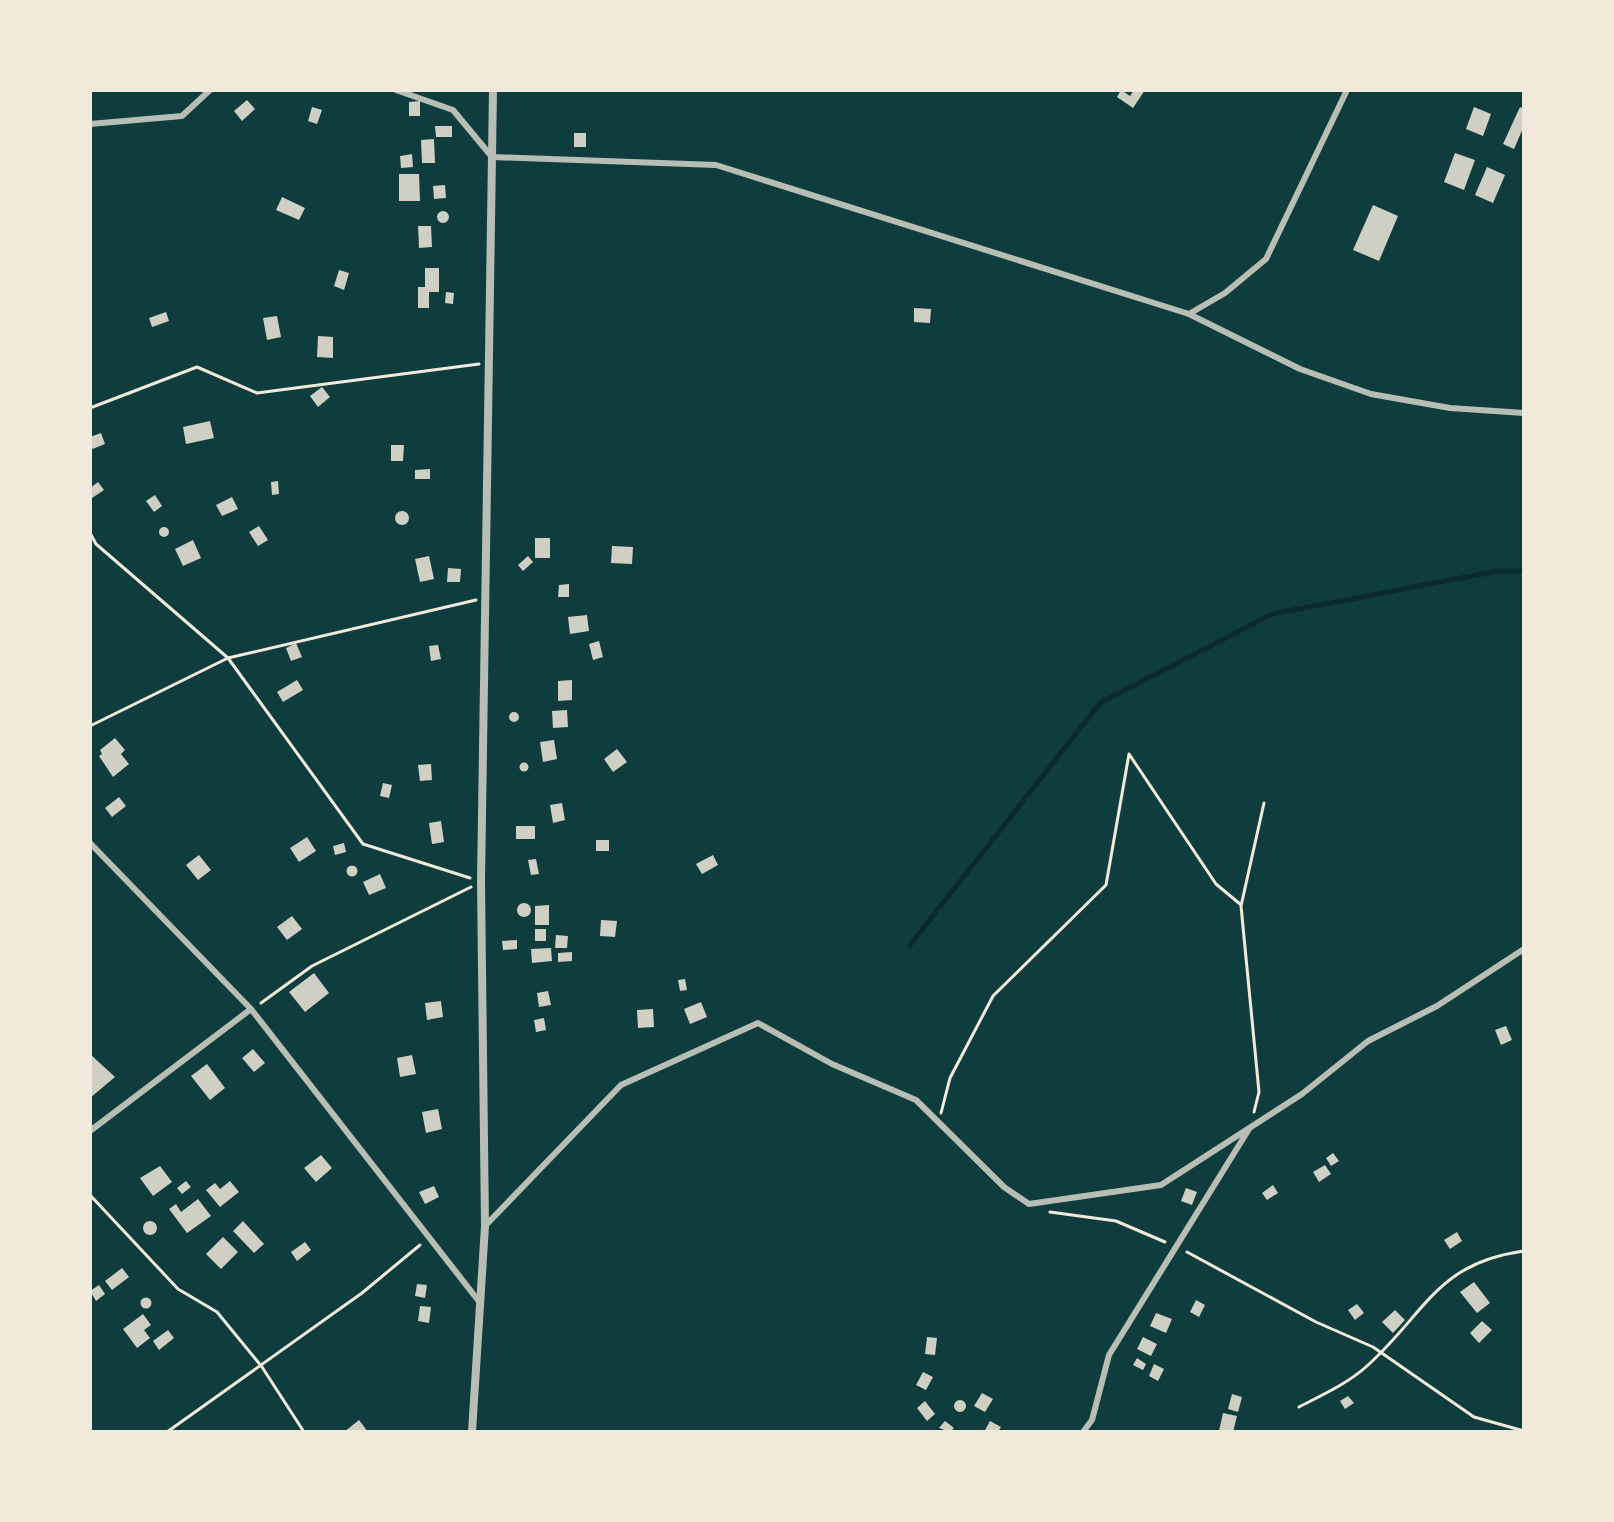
<svg xmlns="http://www.w3.org/2000/svg" width="1614" height="1522" font-family="Karla,sans-serif">
  <style>
    .lines { fill: none; stroke-linecap: round; stroke-linejoin: round }
    .stream { stroke: #0a2a2b; stroke-width: 5 }
    .building { fill: #cfcfc3 }
    .path { stroke: #f1e9da; stroke-width: 3 }
    .minor { stroke: #b8beb3; stroke-width: 6 }
    .tertiary { stroke: #b8beb3; stroke-width: 8 }
  </style>
  <rect width="100%" height="100%" fill="#0f3d3e"/>
  <g class="lines">
    <path class="stream" d="M910 945 1100 703 1272 614 1498 571H1524"/>
  </g>
  <path class="building" d="M1121 90 1130 96 1134 90H1145L1133 108 1117 97Z
    M247 100 255 109 242 121 234 111Z
    M420 101V116H409V102Z
    M312 107 322 110 317 124 308 121Z
    M1474 107 1491 114 1483 136 1466 129Z
    M1520 107 1524 109V126L1514 149 1503 144Z
    M435 126H452V137H436Z
    M574 133H586V147H574Z
    M434 139 435 163H422L421 140Z
    M1455 153 1475 160 1464 190 1444 182Z
    M412 154 413 167 401 168 400 156Z
    M1487 167 1505 175 1493 203 1475 195Z
    M399 174H419L420 201H399Z
    M445 185 446 198 434 199 433 186Z
    M282 197 305 208 299 220 276 210Z
    M1373 205 1398 216 1379 261 1353 250Z
    M437 217a6 6 0 1 1 12 0a6 6 0 1 1-12 0Z
    M418 226H431L432 247 419 248Z
    M425 268H439V292H429V308H418V287H425Z
    M339 270 349 273 344 290 334 286Z
    M446 292 454 293 453 304 445 303Z
    M914 308 931 309 930 323 914 322Z
    M166 312 169 321 152 327 149 318Z
    M277 316 281 337 267 340 263 318Z
    M318 336 333 337V358L317 357Z
    M322 387 330 397 318 407 310 396Z
    M210 421 214 438 186 444 183 427Z
    M101 433 105 444 90 450V437Z
    M391 445H404L403 461H391Z
    M430 469V479H415V470Z
    M278 481 279 494 272 495 271 482Z
    M98 482 104 490 92 498 90 488Z
    M155 495 162 506 154 512 146 501Z
    M232 497 238 509 222 516 216 505Z
    M395 518a7 7 0 1 1 14 0a7 7 0 1 1-14 0Z
    M259 526 268 540 258 546 249 532Z
    M159 532a5 5 0 1 1 10 0a5 5 0 1 1-10 0Z
    M535 538H550V558H535Z
    M193 540 201 558 183 566 175 549Z
    M612 546 633 547 632 564 611 563Z
    M429 556 434 579 420 582 415 559Z
    M528 556 533 562 523 571 518 565Z
    M448 568 461 569 460 582H447Z
    M569 584V597H558L559 585Z
    M587 615 589 631 570 634 568 617Z
    M599 641 603 657 593 660 589 644Z
    M296 643 302 657 291 661 286 648Z
    M438 645 441 659 431 661 429 646Z
    M297 680 303 690 283 702 277 692Z
    M572 680V700L558 701V681Z
    M567 710 568 727 553 728 552 711Z
    M509 717a5 5 0 1 1 10 0a5 5 0 1 1-10 0Z
    M115 738 125 750 121 754 129 764 113 777 99 756 102 754 100 750Z
    M554 740 557 759 543 762 540 742Z
    M617 749 627 762 613 772 604 759Z
    M519.5 767a4.5 4.5 0 1 1 9 0a4.5 4.5 0 1 1-9 0Z
    M431 764 432 780 420 781 418 765Z
    M383 783 392 785 389 798 380 796Z
    M119 797 126 806 112 817 105 808Z
    M562 803 565 820 553 823 550 805Z
    M441 821 444 842 432 844 429 823Z
    M516 826H535V839H516Z
    M307 837 316 851 299 862 290 848Z
    M596 840H609V851H596Z
    M344 843 346 852 335 855 333 846Z
    M199 855 211 870 198 880 186 865Z
    M713 855 718 865 702 874 696 864Z
    M536 859 539 874 531 875 528 860Z
    M346.5 871a5.5 5.5 0 1 1 11 0a5.5 5.5 0 1 1-11 0Z
    M380 874 386 888 369 895 363 882Z
    M517 910a7 7 0 1 1 14 0a7 7 0 1 1-14 0Z
    M549 905V925H535V906Z
    M292 916 302 929 287 940 277 927Z
    M601 920 617 921 615 937 600 936Z
    M535 929H546V941H535Z
    M556 935 568 936 567 948H555Z
    M517 940V949L503 950 502 941Z
    M551 948 552 961 532 963 531 949Z
    M572 952V961L558 962V953Z
    M314 973 329 993 305 1012 289 992Z
    M685 979 687 990 680 991 678 980Z
    M548 991 551 1005 539 1007 537 993Z
    M441 1001 443 1017 427 1020 425 1003Z
    M701 1002 707 1017 690 1024 684 1009Z
    M653 1009 654 1027 638 1028 637 1010Z
    M544 1018 546 1030 536 1032 534 1020Z
    M1506 1026 1512 1040 1501 1045 1495 1030Z
    M253 1049 265 1063 254 1072 242 1058Z
    M90 1054 115 1077 90 1098Z
    M412 1055 416 1074 400 1077 397 1058Z
    M207 1064 225 1088 210 1100 191 1076Z
    M438 1109 442 1129 426 1133 422 1112Z
    M1333 1153 1339 1161 1331 1166 1326 1158Z
    M321 1155 332 1168 316 1182 304 1168Z
    M1325 1165 1331 1174 1319 1182 1313 1172Z
    M160 1166 172 1182 153 1196 140 1178Z
    M186 1181 191 1187 182 1194 177 1188Z
    M230 1181 239 1192 220 1207 206 1190 215 1183 220 1189Z
    M1273 1185 1278 1193 1267 1200 1262 1193Z
    M434 1186 439 1197 425 1204 419 1192Z
    M1186 1188 1197 1192 1192 1205 1181 1201Z
    M198 1199 211 1216 187 1233 169 1209 176 1204 181 1212Z
    M243 1221 264 1244 254 1253 233 1231Z
    M143 1228a7 7 0 1 1 14 0a7 7 0 1 1-14 0Z
    M1457 1232 1462 1241 1450 1249 1444 1240Z
    M223 1237 238 1252 221 1269 206 1254Z
    M305 1242 311 1250 297 1261 291 1252Z
    M122 1268 129 1277 112 1290 105 1281Z
    M1474 1282 1490 1303 1477 1313 1460 1292Z
    M417 1284 427 1285 425 1298 415 1296Z
    M99 1285 105 1294 96 1301 90 1291Z
    M140.5 1303a5.5 5.5 0 1 1 11 0a5.5 5.5 0 1 1-11 0Z
    M1196 1300 1205 1305 1199 1317 1190 1312Z
    M1357 1304 1364 1313 1355 1320 1348 1310Z
    M420 1306 431 1307 429 1323 418 1321Z
    M1395 1310 1405 1320 1393 1333 1382 1322Z
    M1156 1313 1172 1319 1166 1333 1150 1326Z
    M143 1314 151 1325 144 1330 150 1338 137 1348 123 1329Z
    M1482 1321 1492 1330 1479 1343 1470 1333Z
    M168 1330 174 1338 159 1350 153 1341Z
    M927 1337 937 1338 935 1355 925 1354Z
    M1143 1337 1157 1344 1151 1356 1137 1349Z
    M1137 1358 1146 1364 1143 1370 1133 1365Z
    M1154 1364 1164 1369 1158 1381 1149 1376Z
    M923 1372 933 1377 926 1390 916 1385Z
    M982 1393 993 1399 985 1412 974 1406Z
    M1232 1394 1242 1397 1238 1412 1228 1409Z
    M1348 1396 1354 1403 1345 1409 1340 1401Z
    M954 1406a6 6 0 1 1 12 0a6 6 0 1 1-12 0Z
    M925 1401 935 1414 927 1421 917 1408Z
    M1223 1413 1237 1416 1233 1432 1219 1431Z
    M359 1420 368 1432H344Z
    M945 1421 954 1428 950 1432 939 1428Z
    M990 1421 1001 1427 998 1432H984Z"/>
  <g class="lines">
    <path class="path" d="M90 408 197 367 257 393 479 364
      M90 533 96 544 228 658 363 844 470 878
      M90 726 228 658 476 600
      M1129 754 1216 884 1240 904
      M261 1003 312 966 471 887
      M1254 1112 1259 1092 1241 906 1264 803
      M941 1113 950 1078 993 996 1106 885 1129 754
      M90 1195 178 1289 217 1312 262 1367 304 1432
      M1050 1212 1116 1221 1165 1242
      M1187 1252 1316 1322 1373 1347 1474 1417 1524 1431
      M1299 1407C1322 1395 1347 1384 1367 1366 1426 1313 1436 1263 1524 1251
      M167 1432 362 1293 420 1245"/>
    <path class="minor" d="M396 90 453 110 492 157 716 165 1189 314 1300 369 1371 394 1450 408 1524 413
      M90 124 182 116 210 90
      M1189 314 1225 293 1266 259 1347 90
      M90 843 251 1009 481 1304
      M90 1131 251 1009
      M485 1226 621 1085 758 1023 832 1064 916 1100 1004 1187 1029 1204 1161 1185 1302 1094 1368 1041 1437 1006 1524 949
      M1083 1432 1092 1420 1109 1355 1249 1129"/>
    <path class="tertiary" d="M472 1432 485 1226 481 881 493 90"/>
  </g>
  <rect width="1614" height="1522" fill="none" stroke="#f1e9da" stroke-width="184"/>
</svg>
